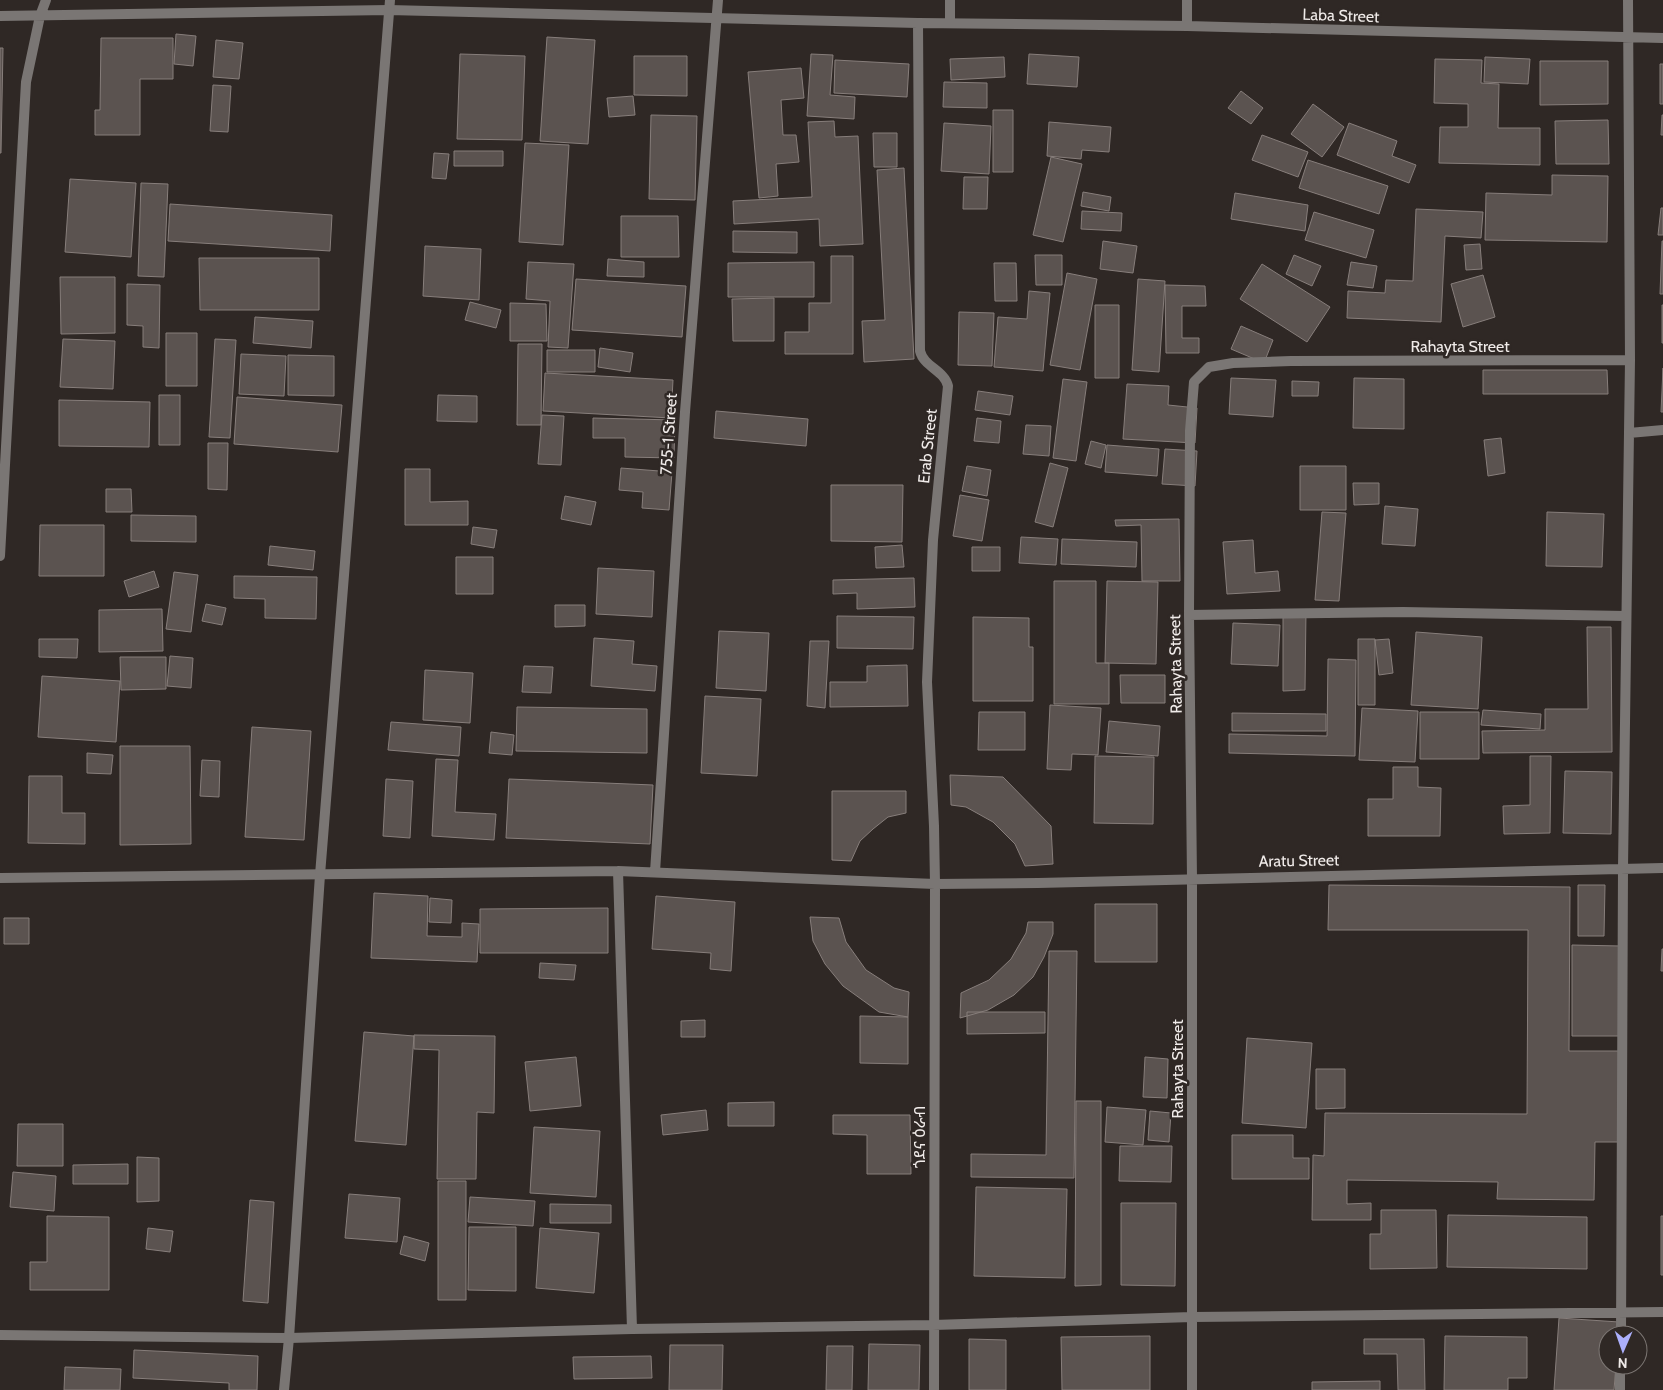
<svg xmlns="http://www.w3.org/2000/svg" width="1663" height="1390" font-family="Cabin,'Noto Sans Ethiopic',sans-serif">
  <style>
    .building { fill: #5b5350; stroke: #877e7b }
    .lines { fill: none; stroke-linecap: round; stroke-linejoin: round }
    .minor { stroke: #7a7674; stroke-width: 10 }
    .tertiary { stroke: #7a7674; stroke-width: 10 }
    .labels { text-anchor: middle; stroke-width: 5; stroke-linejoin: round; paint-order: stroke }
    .street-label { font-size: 16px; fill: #f0ebe9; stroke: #2f2825 }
  </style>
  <rect width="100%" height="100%" fill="#2f2825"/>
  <path class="building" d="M176 34 196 36 193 66 174 64Z
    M547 37 595 40 588 144 540 141Z
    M101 38H173V79H140V135H95V110H100Z
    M216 40 243 43 239 79 213 77Z
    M0 48H3L1 153H0Z
    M460 54 525 56 522 140 457 139Z
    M811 54 833 55 830 95 855 97 854 119 807 116Z
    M1029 54 1079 57 1077 87 1027 84Z
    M634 56H687V96L634 95Z
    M1004 57 1005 77 951 80 950 59Z
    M1485 57 1530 59 1528 84 1484 82Z
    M1435 59 1482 60 1481 83 1499 84 1498 128H1540V165L1439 163 1440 127H1468V104L1434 103Z
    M835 60 909 64 907 97 834 93Z
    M1540 61H1608V104L1540 105Z
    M1660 64H1663V104H1660Z
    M801 68 804 98 781 100 783 135H796L799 162 776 164 778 196 759 198 748 72Z
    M944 82 987 83V108L943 107Z
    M213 85 231 86 228 132 210 131Z
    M1241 91 1263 108 1251 124 1228 108Z
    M633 96 635 115 609 117 607 98Z
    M1313 104 1344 127 1322 157 1291 134Z
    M993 110H1013V172H993Z
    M651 115 697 116 695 200 649 199Z
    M1662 115H1663V135H1661Z
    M1608 120 1609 164H1556L1555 121Z
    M834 121 835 137 858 136 863 244 820 246 819 219 734 224 733 201 812 197 808 122Z
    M1049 122 1111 127 1109 152 1082 150 1081 159 1047 156Z
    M944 123 991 126 989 174 941 171Z
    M1349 123 1397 141 1392 156 1416 165 1409 183 1337 155Z
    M873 133H897V167H874Z
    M1262 135 1308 152 1298 177 1252 160Z
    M525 143 569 145 563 245 519 242Z
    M454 151H503V166H454Z
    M434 153 449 154 446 179 432 178Z
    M1051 157 1082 164 1063 242 1033 235Z
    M1308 160 1388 186 1379 214 1299 188Z
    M904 168 914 359 864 362 862 321 885 320 877 170Z
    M1552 175 1608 176 1607 242 1485 240 1486 193 1552 195Z
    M964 177H988L987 209H963Z
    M70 179 136 183 131 257 65 252Z
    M141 183 168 184 164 277 138 276Z
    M1083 192 1111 197 1109 211 1081 206Z
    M1235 193 1308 205 1305 231 1231 219Z
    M170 204 332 215 330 251 168 241Z
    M1661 208H1663V235H1658Z
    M1416 209 1483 212 1481 238 1445 236 1441 322 1347 318 1348 291 1385 293 1386 280 1413 281Z
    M1082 211 1122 213 1121 231 1081 229Z
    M1314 212 1374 230 1366 258 1305 240Z
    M621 216H678L679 257H621Z
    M733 231 797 232V253L733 252Z
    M1103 241 1137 246 1133 273 1100 269Z
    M1662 241H1663V294H1660Z
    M1480 244 1482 269 1466 270 1464 245Z
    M425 246 481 249 479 300 423 296Z
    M1035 255H1062V285H1036Z
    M1294 255 1321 266 1312 286 1286 274Z
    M831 256H853V354H785V332H809V303H831Z
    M199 258H319V310H200Z
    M608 259 644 262V277L607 276Z
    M528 262 574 264 568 348 548 347 550 301 526 299Z
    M814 262V297H728V263Z
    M1351 262 1377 266 1373 288 1347 285Z
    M994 263H1016L1017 301H995Z
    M1262 264 1330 307 1307 342 1240 299Z
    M1067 273 1097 279 1080 370 1050 365Z
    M1483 275 1495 317 1463 327 1451 284Z
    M60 277H115V333L61 334Z
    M576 279 686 286 682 337 572 330Z
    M1138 279 1165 281 1159 372 1132 370Z
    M127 284 160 285 159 348 143 347V326L127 325Z
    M1165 285 1205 286 1206 306H1182V338H1199V353H1166Z
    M1029 291 1050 293 1043 371 994 367 998 317 1027 319Z
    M774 298V341H733L732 299Z
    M470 302 501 310 496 328 465 320Z
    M510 303 546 304 547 341H510Z
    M1095 305H1119V378H1095Z
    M1662 305H1663V343H1662Z
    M959 312 994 313 992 366 958 365Z
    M255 317 313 321 311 348 253 343Z
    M1241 326 1273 340 1264 363 1231 349Z
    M166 333H197V386H166Z
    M63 339 115 341 113 389 60 387Z
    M215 339 236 340 230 438 209 437Z
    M518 344H542L541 425H517Z
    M600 348 633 353 630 372 598 367Z
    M547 350H595V372H547Z
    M241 354 286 356 284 396 239 394Z
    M288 355 334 356V396L288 395Z
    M1663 368V412H1661Z
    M1483 370H1607L1608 394H1483Z
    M545 373 673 380 671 418 543 411Z
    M1231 378 1276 380 1273 417 1229 414Z
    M1354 378 1404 379V429L1353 428Z
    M1063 379 1087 382 1076 461 1053 458Z
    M1292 381 1319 382 1318 396H1292Z
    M1127 384 1169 386 1168 405 1197 408 1195 443 1123 439Z
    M978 391 1013 396 1010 415 975 410Z
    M159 395H180V445H159Z
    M438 395 477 396V422L437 421Z
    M237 397 342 405 338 452 234 444Z
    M59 400 150 402 149 447 59 446Z
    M716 411 808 419 806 446 714 438Z
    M542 415 564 416 561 465 538 464Z
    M593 418 675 420 674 458 625 457V438H593Z
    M977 418 1001 421 999 443 974 441Z
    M1026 425 1051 426 1049 456 1023 454Z
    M1501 438 1505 473 1488 476 1484 440Z
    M1091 441 1106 445 1101 468 1085 464Z
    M208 443H228L227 490 208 489Z
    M1107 445 1159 449 1157 476 1105 472Z
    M1165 449 1197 451 1195 486 1162 484Z
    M1050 463 1068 468 1053 527 1035 522Z
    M967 466 991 470 987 496 962 491Z
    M1300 466H1346V510H1300Z
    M621 468 672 472 669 510 642 508 643 492 619 490Z
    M405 469H430V502L468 501V525H405Z
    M1353 483H1379V504L1354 505Z
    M831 485H903L902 542 831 541Z
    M106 489H131L132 512H106Z
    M960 495 989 500 982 541 953 536Z
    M565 496 596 502 591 525 561 519Z
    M1385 506 1418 509 1415 546 1382 544Z
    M1322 512 1346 513 1339 601 1315 600Z
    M1547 512 1604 514 1602 567 1546 566Z
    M131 515 196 516V542L131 541Z
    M1179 519 1180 581H1142L1141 525 1116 526 1115 520Z
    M40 525H104V576H39Z
    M473 527 497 530 494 548 471 544Z
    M1021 537 1058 539 1056 565 1019 563Z
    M1062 539 1137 542 1136 567 1061 564Z
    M1253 540 1255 573 1278 571 1280 591 1227 594 1223 542Z
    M902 545 904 567 876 568 875 547Z
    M270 546 315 551 313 570 268 565Z
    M972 547H1000V571H972Z
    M456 557H493V594H456Z
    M598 568 654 571 652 617 596 614Z
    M154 571 159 587 129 597 124 581Z
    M174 572 198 575 191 632 166 629Z
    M234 576 317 577 316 619 265 618V599L234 598Z
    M914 578 915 607 857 609V593L833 594V580Z
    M1054 581H1096V663H1109V704H1054Z
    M1107 581 1158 582 1156 664 1105 663Z
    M206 604 226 608 222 625 202 621Z
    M555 605H585V626L555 627Z
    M162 609 163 651 99 652V610Z
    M1283 610H1306L1305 690 1283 691Z
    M837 616 914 617 913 649 837 648Z
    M973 617 1029 618V647H1033V701H973Z
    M1233 623 1280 625 1278 666 1231 664Z
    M1587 627H1611L1612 752 1483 753 1482 731 1545 730V709H1588Z
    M719 631 769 633 766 691 716 688Z
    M1416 632 1482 637 1478 709 1411 705Z
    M594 638 634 641 632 664 657 666 655 691 591 686Z
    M39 639H78L77 658 39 657Z
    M1358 639H1375V705H1358Z
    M1389 639 1393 673 1379 675 1375 640Z
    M810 641H829L825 708 807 706Z
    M170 656 193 658 191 688 167 686Z
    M120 657H166V689L121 690Z
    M1328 659 1356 660 1355 756 1229 753V734L1327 736Z
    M907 665 908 706 830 707V682H867V666Z
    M524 666 553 667 551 693 522 692Z
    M425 670 473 673 470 723 423 720Z
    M1120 675H1165V703H1121Z
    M42 676 120 681 116 742 38 737Z
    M705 696 761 699 757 776 701 773Z
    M1050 705 1101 708 1098 755 1072 754 1071 770 1047 769Z
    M517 707 647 709V753L516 751Z
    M1362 708 1418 711 1415 762 1359 760Z
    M1483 710 1541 714 1540 729 1481 725Z
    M979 712H1025V750H978Z
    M1420 712H1479V759H1420Z
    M1232 713 1326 714V731H1232Z
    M1109 721 1160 726 1158 756 1106 752Z
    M391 722 461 727 459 756 388 750Z
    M252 727 311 731 304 840 245 837Z
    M491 732 514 735 512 755 489 753Z
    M120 746H190L191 844 120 845Z
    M87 753 113 755 111 774 87 773Z
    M1095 756 1154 757 1153 824 1094 823Z
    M1530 756H1551L1550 833 1504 834 1503 806 1530 805Z
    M436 759 458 760 455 812 496 814 494 840 432 836Z
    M202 760 220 761 219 797 200 796Z
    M1393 767H1418V787L1441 788 1440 836H1368V799H1393Z
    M1565 771 1612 772 1611 834 1563 833Z
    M950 775 1003 777 1051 826 1053 864 1025 866 1015 844 993 822 966 807 951 805Z
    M29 776H62V813H85V844L28 843Z
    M386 779 413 781 410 838 383 836Z
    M509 779 653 785 650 844 506 838Z
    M832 791H906V813L888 817 873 829 860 841 851 861 832 860Z
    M1329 885 1570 887 1569 1051H1619V1142H1595L1594 1200 1497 1199 1498 1182 1347 1180V1204L1371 1203V1220H1312L1313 1155 1324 1156 1325 1113 1527 1114 1528 930H1328Z
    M1578 885H1605L1604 936H1578Z
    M374 893 428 896 427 936 462 937V923L479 924 477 962 371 958Z
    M656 896 735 902 731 971 710 969 711 953 652 949Z
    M430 898 452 900 451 923 429 922Z
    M1095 904H1157V962H1095Z
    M608 908V953H480V909Z
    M810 917 839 918 846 942 866 970 894 988 909 992 908 1017 879 1012 843 986 825 964 813 941Z
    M4 918H29V944H4Z
    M1028 922H1053V934L1044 957 1033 977 1014 995 988 1010 960 1018 961 993 989 980 1011 959 1026 933Z
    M1572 945 1621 946 1620 1036H1572Z
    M1662 949H1663V971H1661Z
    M1049 951H1077L1074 1178 971 1177V1154L1046 1155Z
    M540 963 576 965 574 980 539 978Z
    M967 1012H1045V1033L967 1034Z
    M860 1016 908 1017V1064L860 1063Z
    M705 1020V1037H681V1021Z
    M364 1032 414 1036 406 1145 355 1141Z
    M414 1035 495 1036 494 1113 477 1112 476 1179H437L439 1050 414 1049Z
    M1247 1038 1312 1043 1306 1128 1242 1123Z
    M576 1057 581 1106 530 1111 525 1062Z
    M1145 1057 1168 1059 1167 1098 1143 1097Z
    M1316 1069H1345V1108L1316 1109Z
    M1076 1101H1101V1285L1075 1286Z
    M774 1102V1126H728V1103Z
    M1107 1107 1146 1110 1143 1145 1105 1142Z
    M706 1110 708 1130 663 1135 661 1115Z
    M1150 1111 1171 1113 1169 1142 1148 1140Z
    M833 1115H910L911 1174H867V1135L833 1134Z
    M18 1124H63V1166H17Z
    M534 1127 600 1131 596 1197 530 1193Z
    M1232 1135H1293V1158H1309V1179H1232Z
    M1120 1146H1172L1171 1182 1119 1181Z
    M137 1157 159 1158V1201L137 1202Z
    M128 1164V1184H73V1165Z
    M13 1172 56 1176 54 1211 10 1207Z
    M438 1181H466V1300H438Z
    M976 1187 1067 1189 1065 1278 974 1276Z
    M349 1194 400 1198 397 1242 345 1238Z
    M470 1197 535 1201 533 1226 468 1222Z
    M250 1200 274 1202 268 1303 243 1301Z
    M1121 1203H1176L1175 1286 1121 1285Z
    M550 1204 611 1205V1223H550Z
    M1381 1210H1436L1437 1268 1370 1269V1234H1381Z
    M1448 1215 1587 1217V1269L1447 1267Z
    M47 1216 109 1217V1290H30V1262H47Z
    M1661 1216H1663V1275H1661Z
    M469 1227H516V1291L468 1290Z
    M148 1228 173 1231 170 1252 146 1249Z
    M540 1228 599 1233 594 1293 536 1288Z
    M404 1236 429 1243 425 1261 400 1254Z
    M1559 1318 1619 1322 1618 1335H1608V1365H1616L1614 1390H1554Z
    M1150 1336V1390H1062L1061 1337Z
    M1445 1336 1527 1337V1378H1508V1390H1444Z
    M969 1339 1006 1340V1390H969Z
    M1364 1339H1424L1425 1390H1398L1397 1354H1364Z
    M869 1344 920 1345 919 1390H868Z
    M670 1345H723L722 1390H669Z
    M827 1346H853L852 1390H826Z
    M134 1350 258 1356 257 1390H229V1383L133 1378Z
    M651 1356 652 1378 574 1379 573 1357Z
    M65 1367 121 1369 120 1390H64Z
    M1380 1381V1390H1312V1382Z"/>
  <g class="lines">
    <path class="minor" d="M1187 0V26
      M0 16 389 10 918 23 1187 26 1663 38
      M918 23 920 351C924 367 944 370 948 386L933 540 927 682 934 826 935 884 934 1390
      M950 23V0
      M1629 433 1663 430
      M0 556 26 82 40 16 46 0
      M1189 615 1403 612 1626 616
      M618 871 632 1329
      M655 872 685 412 718 0
      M0 878 618 871 935 884 1038 883 1663 868
      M0 1335 289 1338 632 1329 933 1325 1192 1317 1663 1312
      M1621 1335 1623 868 1630 360 1628 0
      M1192 1390V878L1189 615 1190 431 1194 382 1209 367 1233 363 1291 361 1630 360
      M1620 1390V1365"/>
    <path class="tertiary" d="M284 1390 289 1338 320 875 390 0"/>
  </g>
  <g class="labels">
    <g class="street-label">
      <text transform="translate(1341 15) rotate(2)" y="6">Laba Street</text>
      <text x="1460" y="352">Rahayta Street</text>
      <text transform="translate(668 434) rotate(-86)" y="6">755-1 Street</text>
      <text transform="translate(927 446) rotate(-84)" y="6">Erab Street</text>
      <text transform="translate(1175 664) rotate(-91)" y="6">Rahayta Street</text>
      <text transform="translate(1299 860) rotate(-1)" y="6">Aratu Street</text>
      <text transform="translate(1177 1069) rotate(-90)" y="6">Rahayta Street</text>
      <text transform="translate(919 1137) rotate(-90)" y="6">ጎደና ዕራብ</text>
    </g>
  </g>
  <g transform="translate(1623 1350) rotate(182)"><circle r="24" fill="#2f2825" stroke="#7c7673"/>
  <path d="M0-4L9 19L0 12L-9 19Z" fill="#abaffb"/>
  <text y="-8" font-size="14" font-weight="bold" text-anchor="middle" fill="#f0ebe9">N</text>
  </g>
</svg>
